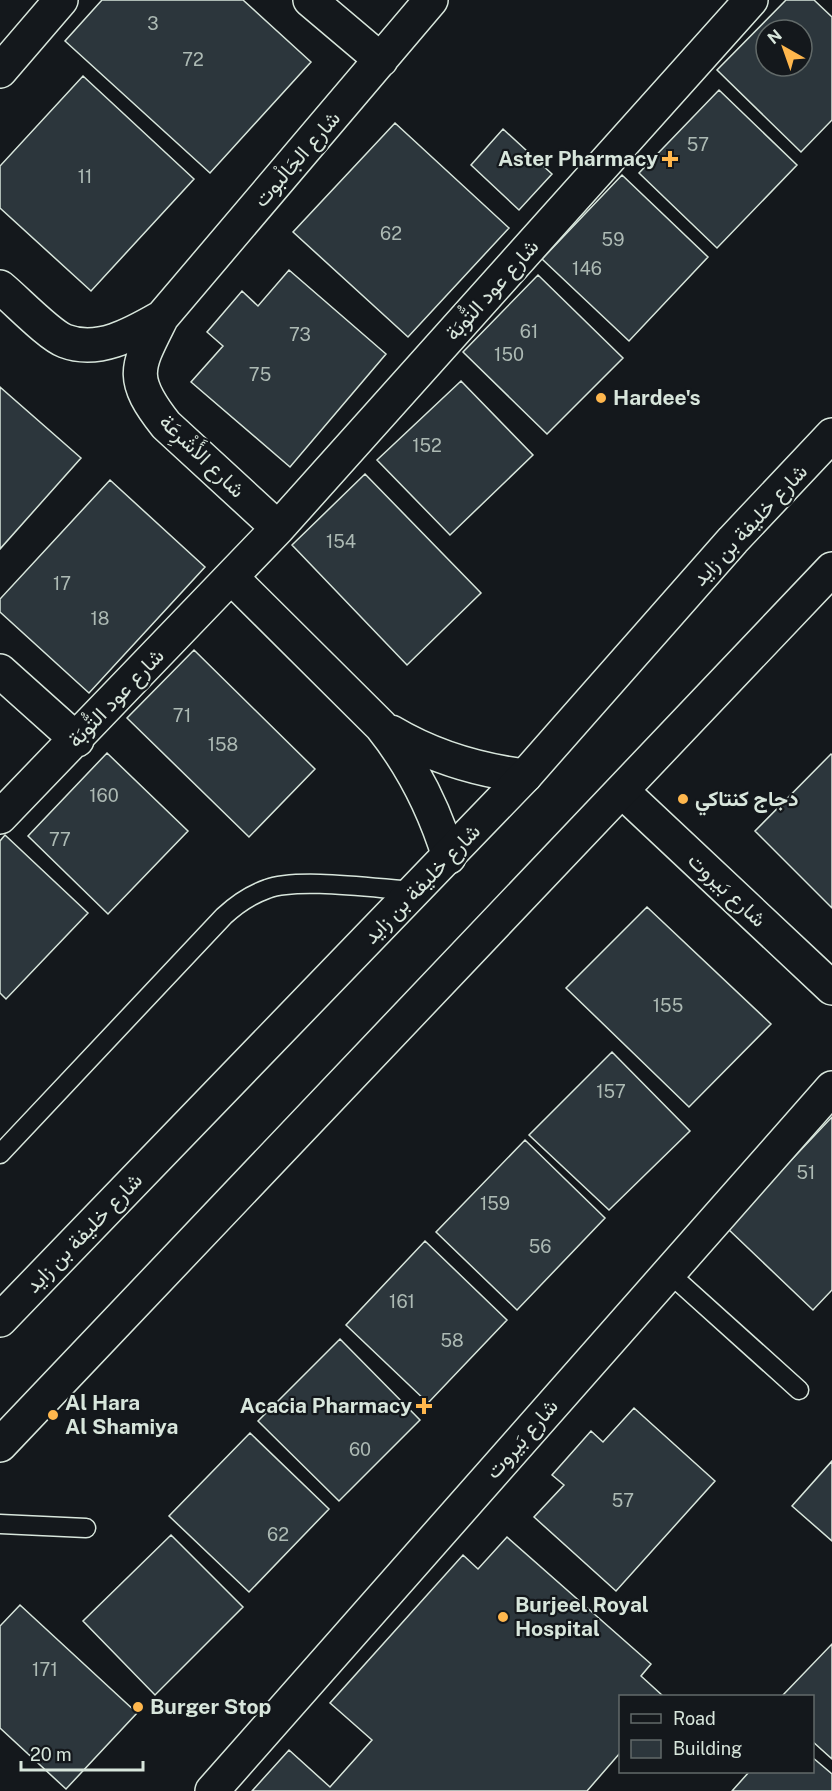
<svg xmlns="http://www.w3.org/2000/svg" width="832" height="1791" font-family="'Public Sans',Vazirmatn,sans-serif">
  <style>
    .building { fill: #2c363c; stroke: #d8e6dc; stroke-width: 1.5; fill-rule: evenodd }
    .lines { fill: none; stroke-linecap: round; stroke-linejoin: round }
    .lane-casing { stroke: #d8e6dc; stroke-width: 21 }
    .street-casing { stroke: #d8e6dc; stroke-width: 36 }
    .primary-casing { stroke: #d8e6dc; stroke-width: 36 }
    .lane { stroke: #14181c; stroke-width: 18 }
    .street { stroke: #14181c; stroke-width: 33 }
    .primary { stroke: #14181c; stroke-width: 33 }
    .poi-dot { fill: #ffb74d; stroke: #14181c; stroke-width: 2 }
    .labels { text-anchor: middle; stroke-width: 4.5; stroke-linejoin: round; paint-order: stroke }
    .number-label { font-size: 18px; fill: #adbab4 }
    .street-label { font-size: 21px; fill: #d8e6dc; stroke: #14181c }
    .poi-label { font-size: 21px; font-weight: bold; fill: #d8e6dc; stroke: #14181c; text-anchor: start }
  </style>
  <rect width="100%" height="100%" fill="#14181c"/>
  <path class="building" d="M102 0H243L311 62 210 173 65 41Z
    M786 0H814L832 17V120L801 152 717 70ZM766 30H802V66H766Z
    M83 76 194 179 91 291 0 208V166Z
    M719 90 797 165 717 248 639 173Z
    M395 123 509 228 408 337 293 232Z
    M503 129 552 174 519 210 471 165Z
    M622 175 708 257 629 341 542 259Z
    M289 270 386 354 290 467 191 382 223 346 207 332 242 291 258 306Z
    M538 275 623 358 547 434 463 352Z
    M461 381 533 455 450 535 377 460Z
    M0 387 81 458 0 549Z
    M365 474 481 593 407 665 292 545Z
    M110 480 205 567 89 693 0 612V599Z
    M194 650 315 769 249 837 127 718Z
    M107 753 188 831 108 914 28 836Z
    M831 754 832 755V908L755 831Z
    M5 835 88 913 6 999 0 993V841Z
    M647 907 771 1024 689 1107 566 988Z
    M612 1052 690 1131 609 1210 529 1135Z
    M832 1117V1290L813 1310 727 1228Z
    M525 1140 605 1218 517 1310 436 1232Z
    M425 1241 507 1320 428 1403 346 1325Z
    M340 1339 420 1420 339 1501 258 1421Z
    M634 1408 715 1481 616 1591 534 1517 564 1485 552 1475 591 1431 603 1442Z
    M250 1433 329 1509 249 1592 169 1516Z
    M832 1461V1541L792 1506Z
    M171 1535 243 1607 155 1695 83 1621Z
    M507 1537 651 1664 641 1676 663 1696H620V1753L587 1791H252L289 1750 330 1787 372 1740 330 1703 463 1555 478 1569Z
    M20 1605 137 1713 66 1789 0 1728V1626Z
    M832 1644V1759L812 1741V1696H782Z
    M812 1757 832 1774V1791H732L749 1772H812Z"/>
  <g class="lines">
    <defs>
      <path id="lane" d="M0 1154 224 916C237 904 250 895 267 889 298 877 380 889 416 891
        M669 1273 799 1390
        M0 1524 86 1528"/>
      <path id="street" d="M310 0 381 60
        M0 71 61 0
        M0 287C15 299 49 335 65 341 99 354 134 333 162 317
        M278 528 166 425C128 377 137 367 162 317L431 0
        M232 578 381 726C413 766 434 808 449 857
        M0 671 77 740
        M391 732C433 757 477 770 525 776
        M622 791 832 988
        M0 817 278 528 751 0
        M212 1791 832 1088"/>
      <path id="primary" d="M0 1320 525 776 733 540 832 435
        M0 1445 832 569"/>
    </defs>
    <use href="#lane" class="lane-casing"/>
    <use href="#street" class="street-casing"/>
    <use href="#primary" class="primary-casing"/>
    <use href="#lane" class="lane"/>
    <use href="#street" class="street"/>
    <use href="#primary" class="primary"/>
  </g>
  <g class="poi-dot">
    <path d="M667 150h6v6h6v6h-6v6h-6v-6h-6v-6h6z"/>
    <circle cx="601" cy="398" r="6"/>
    <circle cx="683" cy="799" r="6"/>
    <path d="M421 1397h6v6h6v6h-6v6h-6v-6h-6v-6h6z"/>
    <circle cx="53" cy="1415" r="6"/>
    <circle cx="503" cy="1617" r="6"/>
    <circle cx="138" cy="1707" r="6"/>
  </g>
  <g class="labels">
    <g class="number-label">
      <text x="153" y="30">3</text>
      <text x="193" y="66">72</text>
      <text x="698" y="151">57</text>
      <text x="85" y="183">11</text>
      <text x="391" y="240">62</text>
      <text x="613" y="246">59</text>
      <text x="587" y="275">146</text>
      <text x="529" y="338">61</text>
      <text x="300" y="341">73</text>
      <text x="509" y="361">150</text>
      <text x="260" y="381">75</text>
      <text x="427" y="452">152</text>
      <text x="341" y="548">154</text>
      <text x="62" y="590">17</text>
      <text x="100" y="625">18</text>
      <text x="182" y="722">71</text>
      <text x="223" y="751">158</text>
      <text x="104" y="802">160</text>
      <text x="60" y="846">77</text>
      <text x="668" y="1012">155</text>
      <text x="611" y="1098">157</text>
      <text x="806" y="1179">51</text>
      <text x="495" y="1210">159</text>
      <text x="540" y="1253">56</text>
      <text x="402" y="1308">161</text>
      <text x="452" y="1347">58</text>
      <text x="360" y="1456">60</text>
      <text x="623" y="1507">57</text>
      <text x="278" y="1541">62</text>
      <text x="45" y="1676">171</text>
    </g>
    <g class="street-label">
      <text transform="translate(297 159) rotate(-49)" y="7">شارع الجَالْبوت</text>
      <text transform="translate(492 290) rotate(-48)" y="7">شارع عود التُّوبَة</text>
      <text transform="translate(202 456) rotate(44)" y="7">شارع الأَشْرِعَة</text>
      <text transform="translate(750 525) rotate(-47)" y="7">شارع خليفة بن زايد</text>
      <text transform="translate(116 698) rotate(-46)" y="7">شارع عود التُّوبَة</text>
      <text transform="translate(422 884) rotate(-46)" y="7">شارع خليفة بن زايد</text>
      <text transform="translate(727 890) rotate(43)" y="7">شارع بَيروت</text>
      <text transform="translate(84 1233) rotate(-46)" y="7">شارع خليفة بن زايد</text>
      <text transform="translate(522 1439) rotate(-49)" y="7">شارع بَيروت</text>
    </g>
    <g class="poi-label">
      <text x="658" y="166" text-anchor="end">Aster Pharmacy</text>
      <text x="613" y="405">Hardee's</text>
      <text x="695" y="806">دجاج كنتاكي</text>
      <text x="65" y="1410">Al Hara<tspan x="65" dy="24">Al Shamiya</tspan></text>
      <text x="412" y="1413" text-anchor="end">Acacia Pharmacy</text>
      <text x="515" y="1612">Burjeel Royal<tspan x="515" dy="24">Hospital</tspan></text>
      <text x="150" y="1714">Burger Stop</text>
    </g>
  </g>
  <rect x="619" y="1695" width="195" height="78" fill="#14181c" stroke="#626a69" stroke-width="1.5"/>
  <rect x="631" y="1714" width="30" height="9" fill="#14181c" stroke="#626a69" stroke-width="1.5"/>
  <text x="673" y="1725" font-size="18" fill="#d8e6dc">Road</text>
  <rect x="631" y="1740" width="30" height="18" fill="#2c363c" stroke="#626a69" stroke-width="1.5"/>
  <text x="673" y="1755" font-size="18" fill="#d8e6dc">Building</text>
  <g transform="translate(784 48) rotate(320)"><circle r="28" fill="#14181c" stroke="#626a69" stroke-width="1.5"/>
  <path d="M0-4.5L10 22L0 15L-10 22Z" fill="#ffb74d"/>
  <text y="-9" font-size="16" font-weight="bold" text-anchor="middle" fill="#d8e6dc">N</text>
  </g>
  <path d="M21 1761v9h122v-9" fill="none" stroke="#d8e6dc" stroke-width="3"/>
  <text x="30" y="1761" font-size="18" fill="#d8e6dc" stroke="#14181c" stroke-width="4.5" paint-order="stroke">20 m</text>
</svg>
